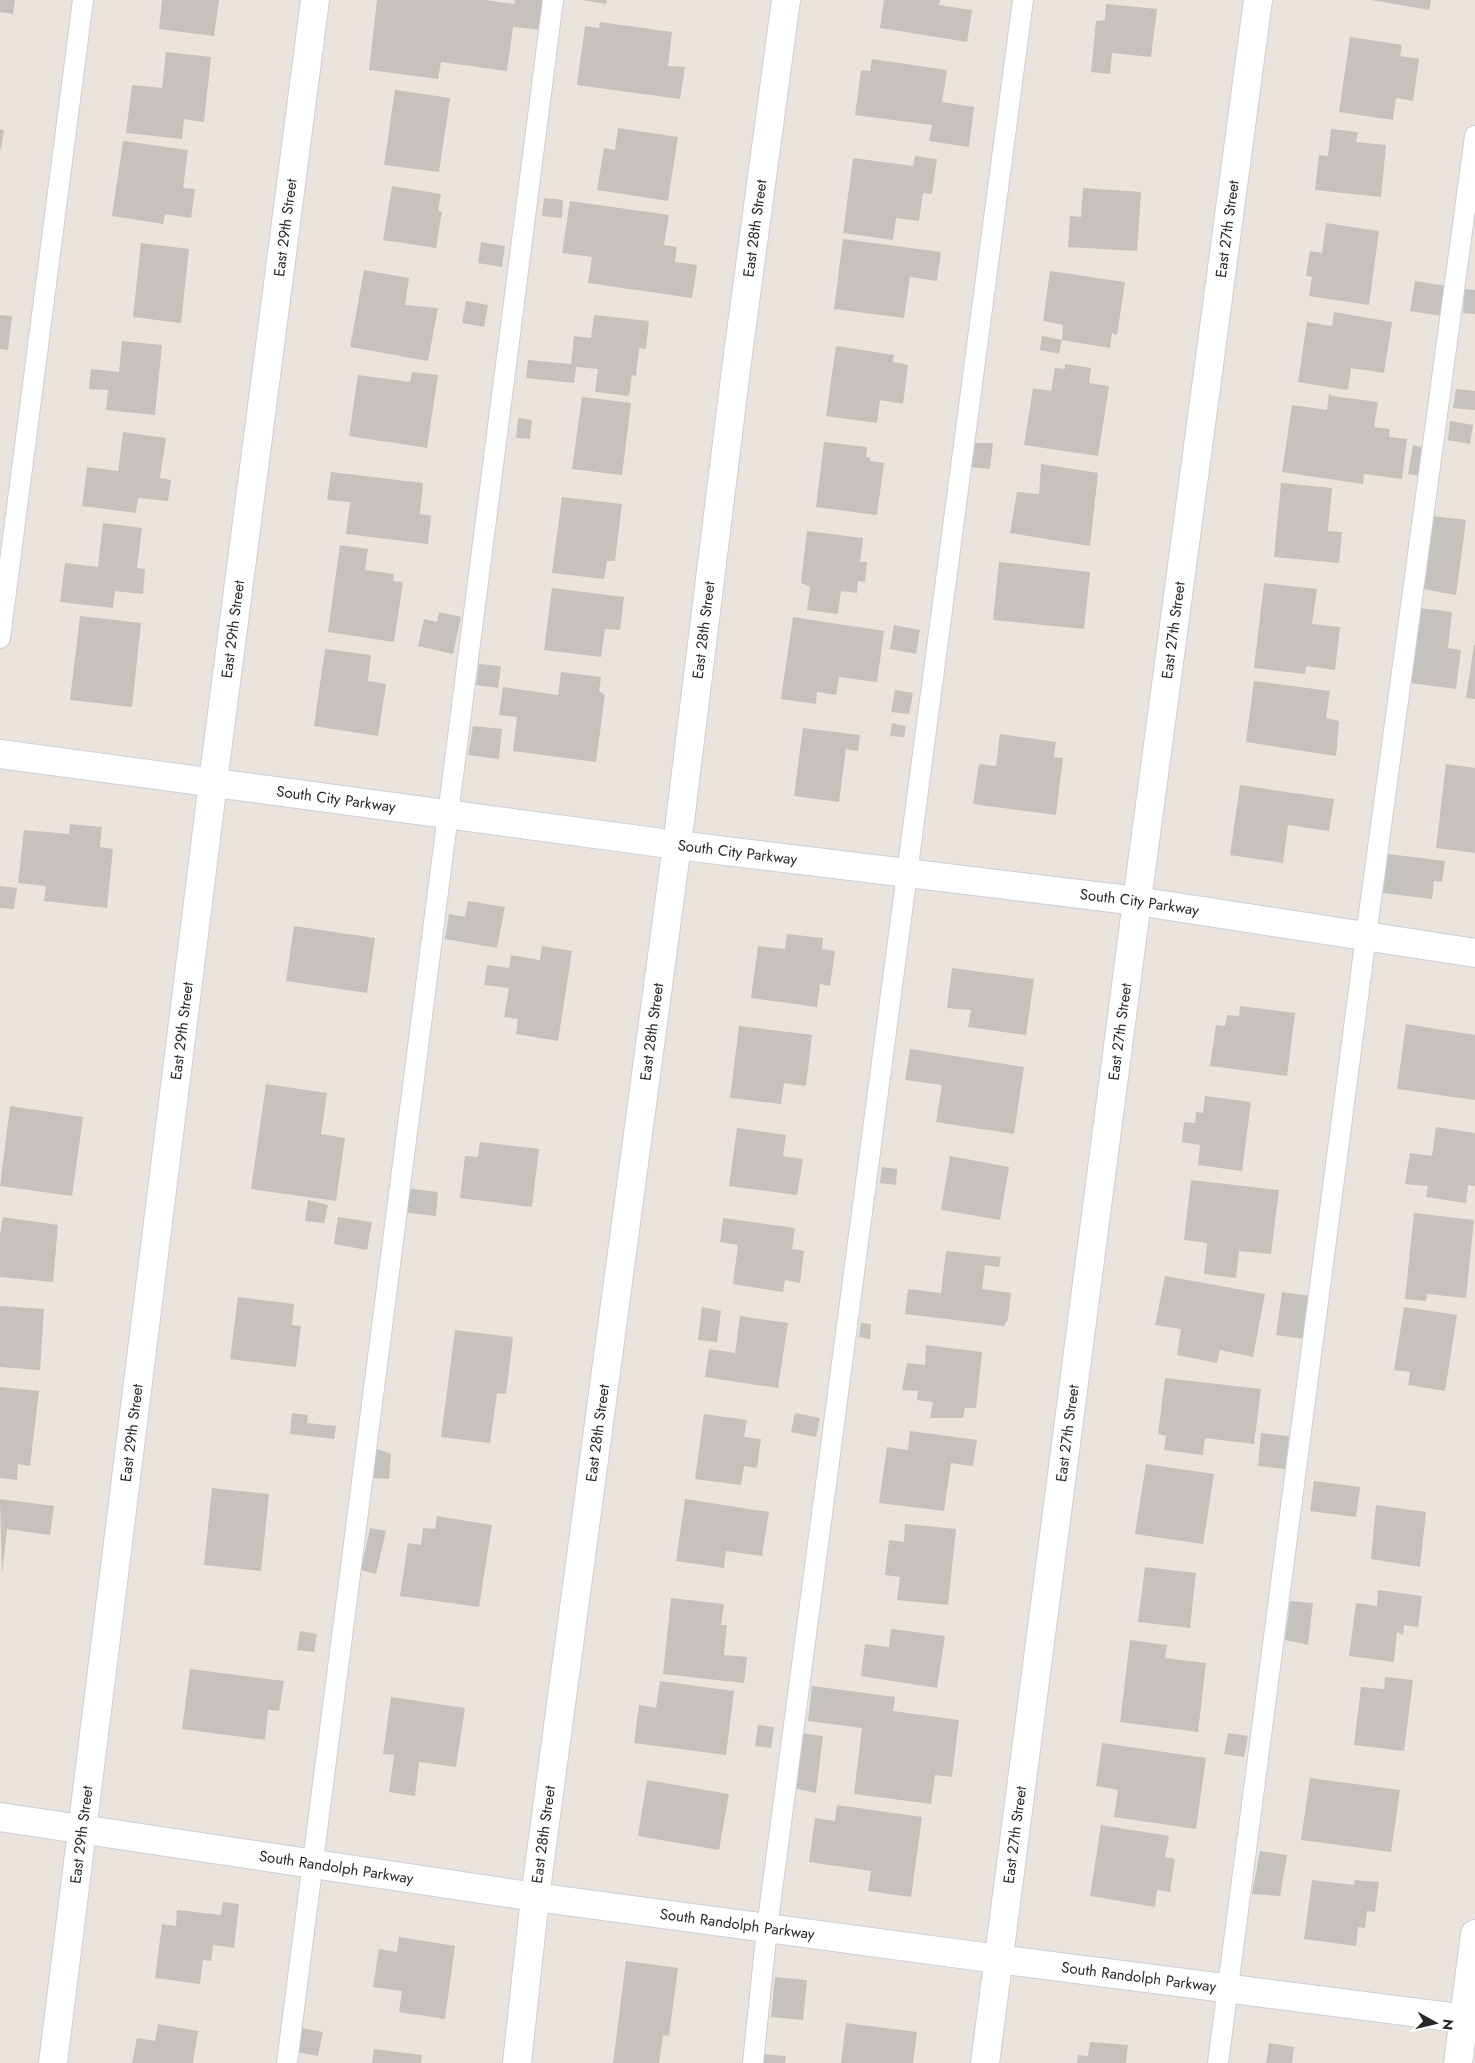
<svg xmlns="http://www.w3.org/2000/svg" width="1475" height="2063" font-family="Jost,sans-serif">
  <style>
    .building { fill: #c5c1bc }
    .lines { fill: none; stroke-linecap: round; stroke-linejoin: round }
    .lane-casing { stroke: #cbced9; stroke-width: 22 }
    .street-casing { stroke: #cbced9; stroke-width: 30 }
    .lane { stroke: #fff; stroke-width: 20 }
    .street { stroke: #fff; stroke-width: 28 }
    .labels { text-anchor: middle; stroke-width: 5; stroke-linejoin: round; paint-order: stroke }
    .street-label { font-size: 15px; fill: #292929; stroke: #fff }
  </style>
  <rect width="100%" height="100%" fill="#eae4dc"/>
  <path class="building" d="M0 0H15L13 14 0 12Z
    M162 0H219L214 36 159 29Z
    M377 0H485L514 4 515 0H545L544 30 513 27 507 71 441 62 438 79 369 70Z
    M582 0H607L606 4Z
    M884 0H940L939 5 972 10 967 42 880 28Z
    M1371 0H1431L1429 10Z
    M1106 4 1157 9 1151 57 1112 53 1110 74 1091 72 1096 21 1105 20Z
    M600 22 672 32 668 66 685 67 680 99 577 85 585 26 599 28Z
    M1350 37 1402 45 1400 56 1419 59 1413 101 1396 98 1393 120 1339 112Z
    M166 52 211 57 204 122 184 119 182 139 126 133 132 85 162 88Z
    M872 59 947 70 942 102 974 107 969 147 929 141 932 125 855 115 861 70 870 71Z
    M395 90 450 98 439 172 384 165Z
    M618 128 678 137 668 201 597 190 604 148 615 150Z
    M0 129 4 130 1 149H0Z
    M1331 129 1358 132 1356 142 1386 145 1381 197 1315 190 1319 155 1328 156Z
    M123 141 188 150 183 188 195 189 191 218 165 214 163 224 112 216Z
    M915 156 937 159 932 194 923 193 919 221 896 218 893 240 843 233 853 158 913 166Z
    M392 186 441 194 438 211 442 212 436 248 383 240Z
    M1083 188 1141 192 1137 251 1068 247 1070 216 1081 217Z
    M544 198 563 200 562 218 542 216Z
    M570 201 669 215 664 245 677 247 675 262 697 265 692 298 588 283 592 257 562 253Z
    M1326 223 1379 231 1369 305 1309 296 1312 277 1306 276 1310 251 1322 253Z
    M843 239 941 252 937 281 910 277 904 318 834 309Z
    M481 242 505 246 502 267 478 263Z
    M141 243 189 249 181 323 133 317Z
    M364 270 409 278 405 305 438 308 428 361 350 347Z
    M1050 271 1125 282 1117 335 1112 333 1110 348 1062 340 1063 325 1043 321Z
    M1415 281 1446 286 1442 316 1410 311Z
    M1465 289 1475 290V314L1463 313Z
    M466 301 488 305 484 327 462 323Z
    M1334 312 1392 322 1384 373 1351 368 1348 390 1298 382 1307 322 1332 326Z
    M0 315 12 316 8 350 0 349Z
    M594 315 649 321 646 349 639 348 636 376 632 375 629 396 595 392 598 369 576 367 574 383 526 378 528 360 571 364 574 336 591 338Z
    M1042 336 1062 340 1059 354 1040 350Z
    M122 341 162 345 155 415 106 410 108 390 89 389 91 369 119 372Z
    M836 346 894 355 893 362 908 365 903 404 880 400 877 423 826 416Z
    M1065 364 1091 368 1089 383 1109 386 1098 456 1024 445 1033 388 1051 391 1055 368 1065 369Z
    M412 372 438 375 427 448 349 436 358 375 410 382Z
    M1456 389 1475 391V410L1453 408Z
    M1329 393 1332 396 1378 402 1374 427 1390 429 1389 437 1407 439 1402 479 1364 474 1363 484 1282 472 1292 405 1327 410Z
    M582 397 631 403 622 475 572 469Z
    M518 418 532 420 530 439 516 438Z
    M1450 421 1473 425 1470 444 1448 440Z
    M123 432 166 438 160 478 171 480 168 501 138 498 136 513 82 506 87 467 118 471Z
    M824 442 867 447 866 457H870V461L884 463 877 515 816 507Z
    M974 443H993L990 469 970 467Z
    M1413 445 1425 448 1420 476 1408 474Z
    M1041 464 1098 473 1090 546 1010 533 1017 492 1039 494Z
    M331 472 423 483 420 514 431 516 428 544 346 534 350 502 327 500Z
    M1281 483 1332 488 1328 531 1342 532 1339 563 1274 557Z
    M562 497 622 504 615 561H607L604 579 552 573Z
    M1433 516 1466 520 1456 595 1423 589Z
    M103 523 142 528 137 568 145 569 143 594 115 591 113 608 60 602 65 563 98 567Z
    M807 531 863 538 860 562H867L865 582 858 581 857 593 841 591 838 614 807 610 810 587 801 583Z
    M340 545 368 549 365 570 394 574 393 581 403 582 394 642 328 632Z
    M999 562 1090 572 1084 629 993 620Z
    M1264 583 1317 589 1312 624 1340 627 1335 670 1306 666 1305 674 1254 668Z
    M552 588 624 597 620 630 605 629 601 657 544 650Z
    M1420 608 1452 612 1448 648 1461 650 1456 689 1410 683Z
    M439 612 461 617 453 654 418 646 424 619 437 622Z
    M80 616 141 623 132 707 70 700Z
    M793 617 884 631 877 682 839 677 836 695 817 692 816 704 781 699Z
    M894 625 920 630 916 654 890 649Z
    M1474 645H1475V699L1466 698Z
    M325 649 371 655 368 681 386 684 378 736 314 726Z
    M479 664 501 666 498 688 476 685Z
    M561 672 601 677 599 691 605 695 596 762 513 751 517 717 499 715 503 687 558 695Z
    M1254 681 1330 691 1326 718 1339 721 1336 756 1246 742Z
    M895 690 913 693 909 714 891 712Z
    M892 723 906 726 904 737 890 736Z
    M473 726 502 729 499 759 468 755Z
    M803 728 860 735 858 751 846 749 839 802 794 796Z
    M1000 734 1056 742 1054 757 1063 758 1056 815 973 804 979 764 996 766Z
    M1446 764 1475 768V853L1436 848Z
    M1240 785 1334 799 1329 831 1288 825 1283 863 1230 855Z
    M70 824 102 827 100 847 113 849 107 908 44 901 46 886 18 883 24 830 69 834Z
    M1388 854 1445 861 1442 882 1434 881 1432 899 1383 893Z
    M0 886 17 888 14 909 0 908Z
    M468 901 505 907 497 948 445 939 449 914 465 917Z
    M294 926 375 938 367 993 286 981Z
    M787 934 823 938 822 949 835 951 830 986 820 984 817 1007 751 998 758 946 785 949Z
    M542 946 572 951 558 1041 516 1034 518 1019 504 1017 509 988 484 985 487 965 509 968 511 955 540 960Z
    M952 968 1034 979 1026 1035 968 1027 971 1010 947 1008Z
    M1240 1006 1295 1013 1287 1076 1210 1066 1216 1025 1225 1026 1227 1015 1239 1016Z
    M1406 1024 1475 1035V1100L1397 1089Z
    M739 1026 812 1035 806 1086 784 1083 781 1104 730 1098Z
    M910 1049 1024 1067 1014 1134 936 1122 942 1085 905 1080Z
    M266 1084 327 1093 321 1134 345 1138 336 1201 251 1189Z
    M1205 1096 1251 1102 1242 1171 1198 1165 1200 1145 1182 1142 1184 1122 1195 1123 1196 1112 1203 1113Z
    M10 1106 83 1117 72 1196 0 1186Z
    M1436 1127 1475 1133V1186L1468 1185 1466 1203 1426 1197 1428 1186 1405 1184 1410 1153 1432 1156Z
    M737 1128 786 1135 783 1156 803 1159 797 1195 729 1186Z
    M480 1142 539 1149 532 1207 460 1198 465 1156 478 1157Z
    M950 1156 1009 1167 1000 1220 941 1210Z
    M882 1167 897 1169 896 1185 880 1183Z
    M1191 1180 1279 1190 1271 1254 1239 1251 1236 1278 1204 1274 1207 1243 1184 1240Z
    M404 1188 438 1192 436 1216 402 1212Z
    M308 1200 328 1205 324 1223 305 1221Z
    M1414 1213 1474 1220 1466 1298 1427 1294 1426 1301 1405 1299Z
    M3 1217 58 1225 53 1282 0 1277V1234Z
    M338 1217 372 1222 367 1250 334 1244Z
    M723 1218 795 1228 792 1249 804 1251 800 1283 785 1280 783 1292 733 1284 738 1245 720 1242Z
    M946 1251 1001 1257 999 1267 985 1265 982 1289 1011 1293 1008 1319 1004 1326 905 1314 908 1289 941 1293Z
    M1165 1276 1265 1294 1253 1357 1220 1350 1217 1363 1177 1355 1181 1329 1155 1325Z
    M1282 1292 1311 1296 1305 1339 1276 1335Z
    M238 1297 294 1304 292 1325 301 1326 296 1367 230 1359Z
    M0 1306 44 1309 40 1370 0 1367Z
    M702 1307 721 1311 717 1342 698 1340Z
    M1404 1307 1457 1315 1445 1391 1408 1385 1410 1372 1394 1370Z
    M740 1316 788 1323 778 1388 705 1377 709 1349 735 1353Z
    M861 1323 871 1324 870 1339 859 1337Z
    M455 1330 513 1337 506 1394 497 1393 490 1443 441 1437Z
    M926 1345 982 1352 976 1408H965L963 1418H930L933 1402 917 1400 918 1391 902 1390 907 1363 925 1365Z
    M1165 1378 1261 1389 1254 1444 1205 1438 1203 1455 1164 1450 1166 1436 1158 1434Z
    M0 1387 39 1391 30 1466 18 1464 17 1480 0 1478Z
    M292 1413 308 1415 307 1423 336 1426 334 1439 290 1434Z
    M795 1413 820 1418 816 1437 791 1432Z
    M704 1414 747 1420 744 1437 761 1439 757 1468 744 1466 741 1485 695 1479Z
    M910 1431 977 1440 973 1466 951 1463 944 1511 879 1503 887 1447 908 1450Z
    M1261 1433 1289 1436 1285 1469 1258 1466Z
    M375 1448 391 1454 389 1479 373 1478Z
    M1146 1464 1214 1474 1203 1544 1135 1534Z
    M1314 1481 1360 1487 1356 1517 1310 1511Z
    M212 1488 269 1494 261 1571 204 1565Z
    M0 1499 54 1506 50 1535 7 1529 2 1574Z
    M685 1499 769 1512 762 1556 726 1551 724 1568 676 1561Z
    M1376 1505 1426 1512 1420 1567 1371 1559Z
    M437 1516 492 1525 479 1607 400 1596 408 1543 421 1545 423 1528 435 1529Z
    M905 1524 956 1529 948 1605 897 1600 900 1577 885 1575 889 1540 904 1542Z
    M370 1528 386 1531 376 1574 361 1570Z
    M1145 1567 1196 1573 1190 1628 1138 1622Z
    M1378 1590 1422 1596 1418 1627 1404 1625 1403 1635 1397 1632 1394 1662 1349 1656 1356 1603 1377 1606Z
    M671 1598 724 1604 721 1625H727L724 1655 747 1657 744 1683 663 1674Z
    M1290 1601 1313 1603 1308 1645 1285 1640Z
    M891 1629 945 1636 937 1688 861 1676 865 1644 889 1647Z
    M300 1631 317 1634 314 1652 297 1650Z
    M1130 1640 1167 1645 1165 1658 1206 1663 1198 1732 1120 1722Z
    M190 1669 284 1681 279 1711 268 1710 265 1740 182 1729Z
    M1385 1677 1413 1680 1404 1751 1354 1745 1361 1687 1384 1689Z
    M660 1681 734 1691 726 1755 634 1743 639 1705 656 1708Z
    M812 1686 895 1697 893 1711 959 1720 952 1777 935 1775 931 1804 854 1794 862 1728 808 1721Z
    M391 1697 465 1708 456 1767 419 1762 415 1796 389 1792 394 1755 383 1754Z
    M758 1725 774 1727 771 1748 755 1746Z
    M801 1733 823 1736 816 1793 794 1788Z
    M1228 1733 1248 1736 1244 1757 1224 1754Z
    M1102 1743 1206 1758 1196 1829 1114 1817 1118 1790 1096 1786Z
    M1310 1778 1400 1790 1391 1852 1301 1840Z
    M647 1780 729 1794 719 1850 638 1836Z
    M837 1805 922 1817 911 1897 868 1891 871 1871 809 1862 815 1818 835 1821Z
    M1101 1825 1169 1836 1165 1857 1175 1859 1170 1892 1157 1890 1155 1907 1090 1896Z
    M1260 1851 1287 1855 1280 1896 1252 1894Z
    M1312 1880 1354 1885 1355 1880 1379 1882 1375 1912 1367 1911 1365 1928 1358 1927 1356 1946 1304 1939Z
    M223 1902 239 1904 234 1948 213 1945 211 1961 203 1960 200 1984 155 1978 162 1924 176 1926 177 1910 221 1915Z
    M399 1937 455 1946 445 2019 399 2012 402 1991 373 1987 379 1949 397 1952Z
    M626 1961 678 1968 669 2036 663 2035 659 2063H613Z
    M775 1977 807 1980 803 2020 771 2017Z
    M846 2023 917 2032 913 2063H841Z
    M158 2024 198 2031 193 2063H132L137 2038 155 2041Z
    M302 2028 323 2032 318 2056 297 2052Z
    M1090 2042 1128 2045 1126 2063H1077L1078 2055 1088 2056Z
    M1269 2043 1294 2047 1292 2063H1266Z
    M374 2049 422 2055 421 2063H372Z
    M761 2054 786 2056 785 2063H760Z"/>
  <g class="lines">
    <defs>
      <path id="lane" d="M0 638 83 0
        M287 2063 553 0
        M753 2063 767 1928 1023 0
        M1218 2063 1366 936 1475 136"/>
      <g id="street">
        <path id="s1" d="M0 754 677 845 1137 901 1475 953"/>
        <path id="s2" d="M0 1817 535 1897 998 1959 1475 2020"/>
        <path id="s3" d="M53 2063 213 782 315 0"/>
        <path id="s4" d="M517 2063 535 1897 677 845 738 354 786 0"/>
        <path id="s5" d="M985 2063 1137 901 1258 0"/>
        <path d="M1458 2063 1475 1934"/>
      </g>
    </defs>
    <use href="#lane" class="lane-casing"/>
    <use href="#street" class="street-casing"/>
    <use href="#lane" class="lane"/>
    <use href="#street" class="street"/>
  </g>
  <g class="labels">
    <g class="street-label">
      <text dy="5" stroke="none"><textPath href="#s3" startOffset="1850">East 29th Street</textPath></text>
      <text dy="5" stroke="none"><textPath href="#s4" startOffset="1850">East 28th Street</textPath></text>
      <text dy="5" stroke="none"><textPath href="#s5" startOffset="1850">East 27th Street</textPath></text>
      <text dy="5" stroke="none"><textPath href="#s3" startOffset="1445">East 29th Street</textPath></text>
      <text dy="5" stroke="none"><textPath href="#s4" startOffset="1445">East 28th Street</textPath></text>
      <text dy="5" stroke="none"><textPath href="#s5" startOffset="1445">East 27th Street</textPath></text>
      <text dy="5" stroke="none"><textPath href="#s1" startOffset="339">South City Parkway</textPath></text>
      <text dy="5" stroke="none"><textPath href="#s1" startOffset="744">South City Parkway</textPath></text>
      <text dy="5" stroke="none"><textPath href="#s1" startOffset="1149">South City Parkway</textPath></text>
      <text dy="5" stroke="none"><textPath href="#s3" startOffset="1040">East 29th Street</textPath></text>
      <text dy="5" stroke="none"><textPath href="#s5" startOffset="1040">East 27th Street</textPath></text>
      <text dy="5" stroke="none"><textPath href="#s4" startOffset="1040">East 28th Street</textPath></text>
      <text dy="5" stroke="none"><textPath href="#s3" startOffset="635">East 29th Street</textPath></text>
      <text dy="5" stroke="none"><textPath href="#s4" startOffset="635">East 28th Street</textPath></text>
      <text dy="5" stroke="none"><textPath href="#s5" startOffset="635">East 27th Street</textPath></text>
      <text dy="5" stroke="none"><textPath href="#s4" startOffset="230">East 28th Street</textPath></text>
      <text dy="5" stroke="none"><textPath href="#s5" startOffset="230">East 27th Street</textPath></text>
      <text dy="5" stroke="none"><textPath href="#s3" startOffset="230">East 29th Street</textPath></text>
      <text dy="5" stroke="none"><textPath href="#s2" startOffset="340">South Randolph Parkway</textPath></text>
      <text dy="5" stroke="none"><textPath href="#s2" startOffset="745">South Randolph Parkway</textPath></text>
      <text dy="5" stroke="none"><textPath href="#s2" startOffset="1150">South Randolph Parkway</textPath></text>
    </g>
  </g>
  <g transform="translate(1435 2023) rotate(98)" stroke="#ffffff" stroke-width="4" paint-order="stroke">
  <path d="M0-4L9 19L0 12L-9 19Z" fill="#292929"/>
  <text y="-8" font-size="14" font-weight="bold" text-anchor="middle" fill="#292929">N</text>
  </g>
</svg>
